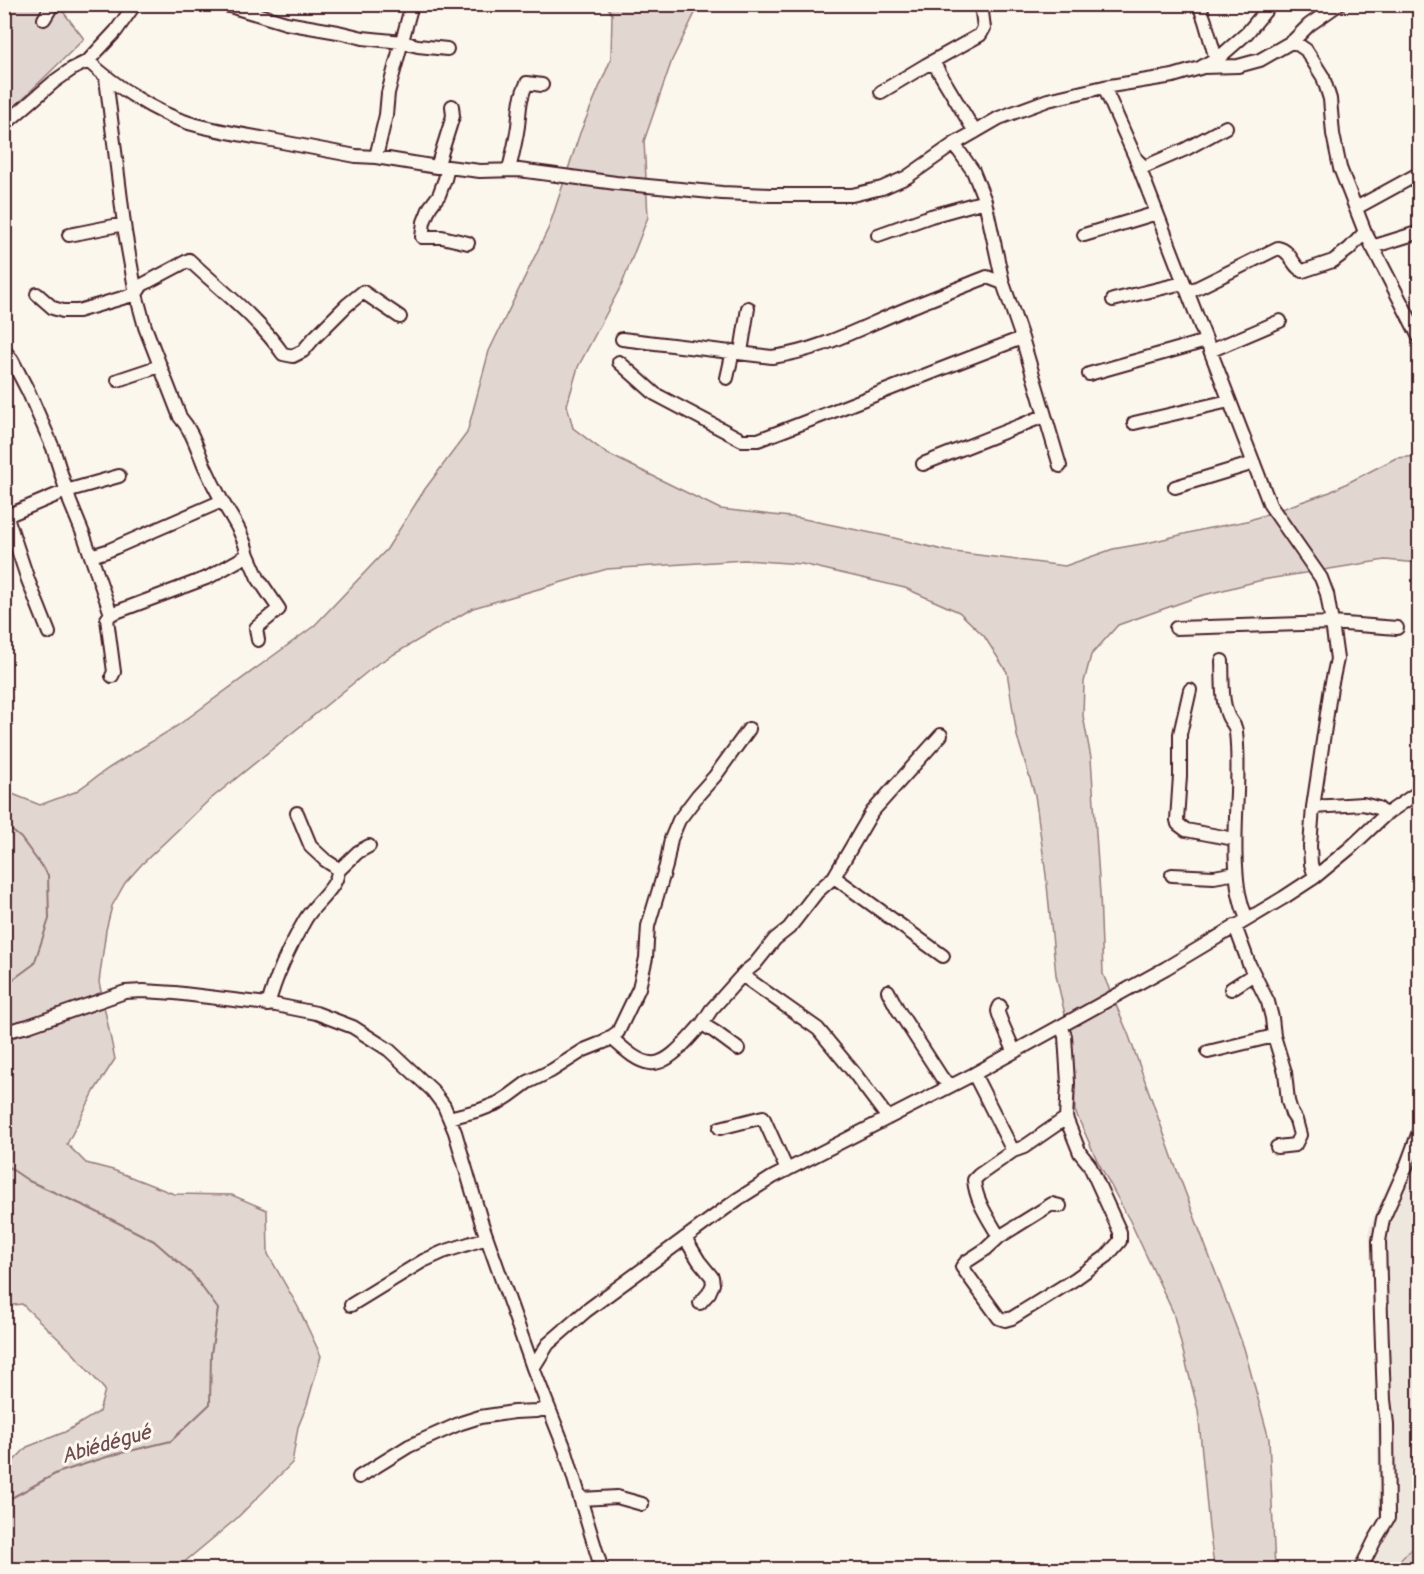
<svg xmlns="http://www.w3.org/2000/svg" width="1424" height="1574" font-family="Pangolin,sans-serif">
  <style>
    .built { fill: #eee7de }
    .green { fill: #e2d7d0; stroke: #967b7e; stroke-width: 1.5 }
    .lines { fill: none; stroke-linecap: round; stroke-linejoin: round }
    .stream { stroke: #907477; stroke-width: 2 }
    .minor-casing { stroke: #4a1f2b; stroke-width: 16 }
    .minor { stroke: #fbf7ec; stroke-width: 12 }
    .labels { text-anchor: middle; stroke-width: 6; stroke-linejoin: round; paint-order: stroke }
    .water-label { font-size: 21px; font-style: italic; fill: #6d4a51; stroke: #fbf7ec }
  </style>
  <rect width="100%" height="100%" fill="#fbf7ec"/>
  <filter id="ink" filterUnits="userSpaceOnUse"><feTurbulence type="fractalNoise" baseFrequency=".0167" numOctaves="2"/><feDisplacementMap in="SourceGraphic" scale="12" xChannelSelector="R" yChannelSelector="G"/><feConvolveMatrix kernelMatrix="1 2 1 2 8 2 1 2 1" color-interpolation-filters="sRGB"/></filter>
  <g filter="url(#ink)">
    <path class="built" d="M1419 1101V1569L1352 1570 1379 1524 1376 1361 1369 1230 1374 1217 1405 1147Z"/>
    <path class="green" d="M5 5H58L84 39 5 116Z
      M606 5H699L672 60 644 141 648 217 622 284 578 367 567 405 573 428 606 453 720 509 799 518 886 536 947 551 1065 566 1113 549 1147 543 1205 529 1247 521 1330 492 1396 458 1419 456V563L1385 560 1262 580 1200 596 1118 625 1091 655 1084 682 1083 716 1091 758 1100 894 1103 974 1129 1036 1175 1165 1244 1348 1269 1439 1275 1569H1217L1214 1566 1209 1528 1198 1410 1173 1312 1130 1221 1097 1160 1075 1111 1073 1050 1056 975 1046 875 1035 795 1017 736 1007 672 984 636 959 612 905 588 802 564 744 560 607 569 473 608 377 664 207 802 142 864 125 883 112 906 106 930 99 982 115 1059 95 1090 67 1144 86 1163 113 1170 174 1194 232 1195 267 1210 268 1254 298 1307 321 1356 307 1405 298 1427 292 1463 236 1519 176 1569H5V1470L27 1447 65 1432 99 1412 105 1390 73 1353 22 1304 5 1306 4 789 10 793 40 805 75 792 109 768 177 726 314 626 387 549 425 489 467 433 489 351 549 227 580 133 611 59 612 14Z
      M1419 1544V1569H1395C1400 1558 1409 1551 1419 1544Z"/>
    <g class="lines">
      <path class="stream" d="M4 824 21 838 48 875 49 919 34 964 4 986
        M4 1164 29 1181 87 1207 154 1241 193 1275 218 1309 211 1354 210 1404 171 1441 113 1455 57 1473 4 1502"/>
      <defs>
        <path id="minor" d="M221 4 233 7 286 23 338 32 363 38 402 42 418 46 447 49
          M1199 4 1205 21 1216 59
          M44 19 53 4
          M1293 41 1306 50 1323 77 1330 99 1333 134 1340 168 1365 232 1420 339
          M88 61C115 86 154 112 189 123 213 130 237 134 261 138 293 144 324 150 356 156L376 157 437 167H448L480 171 519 170 616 183 722 193 770 195H852L882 188 907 177 954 144 999 118 1048 100 1104 87 1173 76 1200 68 1222 55 1247 33 1271 4
          M926 65 980 35 984 28 981 4
          M1203 67 1238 66 1260 60 1293 41 1309 25 1339 4
          M106 78 125 232 136 294 145 327 180 417C193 432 197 449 205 467 210 478 216 490 222 501 233 520 243 533 248 555
          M1104 87 1136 159 1270 505 1321 578 1327 594 1332 623 1337 659 1331 687 1313 807 1310 846 1311 864 1315 877
          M881 92 926 65H932L936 67 975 132
          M4 125 55 81 72 69 88 61 116 31 135 4
          M954 144 973 171 985 201 1003 283 1022 338 1060 466
          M376 157 386 115 388 93 412 4
          M1136 159 1144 167 1186 149 1226 127
          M437 167 453 116 452 106
          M448 167 445 179 439 195 430 207 424 222 422 237H442L468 243
          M509 170C512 156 516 141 518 126 520 110 519 99 527 83L542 85
          M1356 208 1420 173
          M69 235 124 224
          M878 235 931 216 985 201
          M1084 235 1157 213
          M1372 247 1420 232
          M1185 288 1191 291 1278 248C1292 251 1292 267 1303 271L1333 261 1349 249 1365 232
          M37 294 53 308 63 311H78L136 294 142 285 189 260C221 290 258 318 283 354L293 356 303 351 314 338 347 305 363 292 400 317
          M1113 300 1183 283
          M622 339 772 357C819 351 862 327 906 309 933 298 960 288 987 277L1003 283
          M4 350 12 360 29 393 53 448 70 502 84 536 111 614 209 577 248 555 258 578 279 609 256 628 258 640
          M1210 351 1280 321
          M741 352 748 308
          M619 362 655 394 742 440H758C846 407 934 371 1022 338
          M1089 374 1206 341
          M727 378 733 351
          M118 380 160 366
          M1134 423 1229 401
          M923 464 1044 416
          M1175 487 1254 463
          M4 508 28 580 49 633
          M4 517 66 491 119 476
          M91 556 107 551 222 501
          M111 614 107 619 114 672 112 676
          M1176 628 1332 623 1397 628
          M1222 661C1223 679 1221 700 1228 716 1231 723 1236 725 1236 732 1241 776 1233 821 1236 866 1237 885 1239 901 1247 919
          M1190 690 1180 734V776L1177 820 1178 824 1186 830 1234 839
          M1313 807 1363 804 1378 808 1385 815
          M338 871 358 852 369 846
          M1172 875 1214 877 1236 873
          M834 877 943 956
          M1235 926 1249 964 1268 1002 1272 1018 1274 1036 1285 1072 1288 1101 1292 1114 1296 1120 1300 1135 1295 1145 1277 1147
          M742 975 818 1029 855 1074 888 1118
          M1231 989 1254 974
          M888 991 898 1010 942 1078 951 1085
          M268 1005C276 975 290 946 305 920 314 903 337 889 338 871L334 866 325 860 311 847 297 813
          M1000 1006C999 1008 998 1009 998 1011 998 1016 1011 1043 1014 1051
          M702 1024 711 1010 745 972 755 964 775 939 789 928 817 892 834 877 872 812 941 735
          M4 1032 28 1026 125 992 143 991 175 993 276 1005 316 1013 353 1027 389 1050 432 1090 444 1106 455 1132 482 1224 533 1368 565 1449 602 1570
          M610 1037C621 1046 635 1061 650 1063 669 1066 690 1036 702 1024L715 1032 738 1049
          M1208 1052 1274 1036
          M974 1074 1013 1151 979 1175 974 1180C976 1202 989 1219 999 1237L986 1249 966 1262 962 1267 999 1318 1005 1320 1012 1318 1075 1279 1107 1256 1120 1241V1232L1089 1164 1080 1153 1066 1118 1068 1083 1065 1036 1061 1026
          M449 1118 480 1110 498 1103 509 1096 528 1082 551 1071 584 1050 604 1042 618 1032 639 988 646 958 648 926 666 866 671 839 679 820 698 795 715 776 749 729
          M720 1128 763 1117 787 1170
          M1013 1151 1024 1147 1066 1118
          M999 1237 1052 1204 1060 1206
          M685 1238 699 1261 712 1277 713 1284 709 1293 700 1303
          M351 1305 423 1261 443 1252 487 1238
          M533 1368 548 1344 586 1311 738 1199 773 1177 974 1074 1166 968 1283 898 1315 877 1350 848 1385 815 1420 791
          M359 1477 409 1446 461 1423 480 1417 514 1412 537 1411 549 1408
          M581 1499 617 1497 642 1504
          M1360 1570 1375 1540 1388 1518 1387 1424 1384 1400 1381 1317 1379 1241 1383 1219 1406 1167 1420 1129"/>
      </defs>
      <use href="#minor" class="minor-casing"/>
      <use href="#minor" class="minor"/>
    </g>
  </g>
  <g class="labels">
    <g class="water-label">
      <text transform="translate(106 1444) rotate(-16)" y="7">Abiédégué</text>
    </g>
  </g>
  <rect width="1424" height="1574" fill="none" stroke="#fbf7ec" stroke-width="24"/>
  <rect x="12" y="12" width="1400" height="1550" fill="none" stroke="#4a1f2b" stroke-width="2" filter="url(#ink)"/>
</svg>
